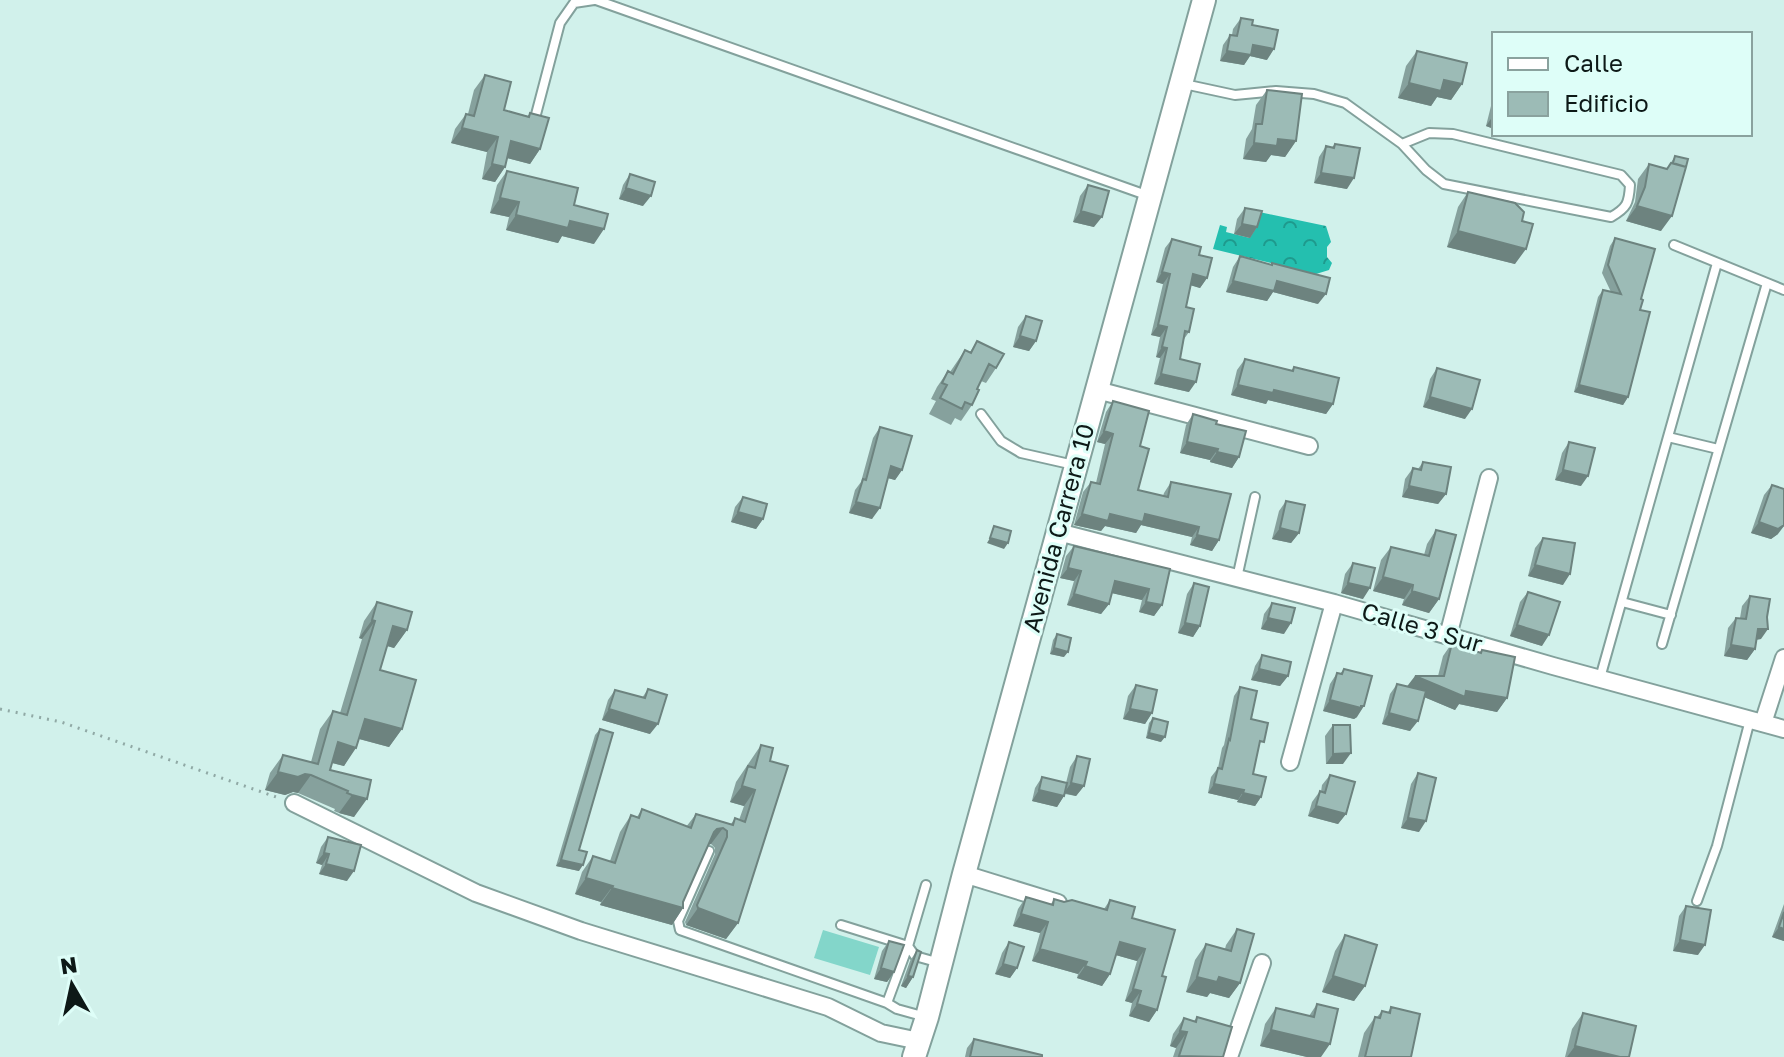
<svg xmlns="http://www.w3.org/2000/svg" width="1784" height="1057" font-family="'Golos Text',sans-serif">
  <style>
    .green { fill: #83d6ca }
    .forest { fill: url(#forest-crowns) }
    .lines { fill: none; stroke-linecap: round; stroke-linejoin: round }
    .lane-casing { stroke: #83a19c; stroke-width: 12 }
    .street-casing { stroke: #83a19c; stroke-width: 20 }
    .secondary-casing { stroke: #83a19c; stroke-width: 26 }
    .path { stroke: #90a9a5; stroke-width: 3; stroke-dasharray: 2 6; stroke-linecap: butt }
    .lane { stroke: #fff; stroke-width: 8 }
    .street { stroke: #fff; stroke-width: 16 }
    .secondary { stroke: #fff; stroke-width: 22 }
    .wall { fill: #86a19d }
    .shaded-wall { fill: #6d837f }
    .building { fill: #9cbbb6; stroke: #6d837f; stroke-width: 2 }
    .labels { text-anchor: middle; stroke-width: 6; stroke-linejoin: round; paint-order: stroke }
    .street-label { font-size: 24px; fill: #0d1917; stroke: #defef8 }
  </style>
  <defs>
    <pattern id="forest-crowns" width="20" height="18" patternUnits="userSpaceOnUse" patternTransform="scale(2)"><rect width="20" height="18" fill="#24bfaf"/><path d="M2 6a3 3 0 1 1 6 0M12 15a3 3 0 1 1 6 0" fill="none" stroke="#1e9a8d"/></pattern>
  </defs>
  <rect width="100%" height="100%" fill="#d1f1eb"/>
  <path class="green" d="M823 930 879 947 870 975 814 958Z"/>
  <path class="forest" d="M1250 210 1326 226 1331 242 1327 247V257L1332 263 1329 270 1316 274 1213 249 1220 225 1227 227 1226 232 1250 238Z"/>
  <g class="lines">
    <defs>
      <path id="lane" d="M596 0 1149 196
        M1184 84 1235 95 1276 91 1314 94 1345 103 1402 144 1426 170 1444 184 1611 217C1627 208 1629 203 1630 185L1621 175 1453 134 1429 133 1402 144
        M534 122 560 23 574 3 594 0
        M1674 245 1767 283
        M981 414 1001 441 1021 453 1074 465
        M1668 437 1718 449
        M1237 578 1255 497
        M1622 602 1671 615
        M1662 644 1767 283 1784 290
        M1600 678 1717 263
        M709 851 678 921 680 930 887 1003 897 1009 926 1017
        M1697 901 1717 846 1750 720
        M841 925 908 946 915 956 940 963
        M887 1003 908 946 926 885"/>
      <path id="street" d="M1097 390 1309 446
        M1058 532 1334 603 1553 666 1784 729
        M1448 636 1489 478
        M1763 723 1784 658
        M1290 762 1334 603
        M294 803 476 893 581 931 828 1007 881 1033 919 1041
        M964 874 1058 903
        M1229 1057 1262 963"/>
      <path id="secondary" d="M914 1057 927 1017 964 874 1204 0"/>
    </defs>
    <use href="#lane" class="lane-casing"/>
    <use href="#street" class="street-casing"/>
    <use href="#secondary" class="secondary-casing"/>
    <path class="path" d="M0 709 61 722 279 798"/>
    <use href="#lane" class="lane"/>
    <use href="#street" class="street"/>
    <use href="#secondary" class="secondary"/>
  </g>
  <path class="wall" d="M1241 18 1252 25 1267 60 1250 56 1244 65 1220 61 1223 45 1230 35H1232L1233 29Z
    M1417 51 1462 84 1451 100 1437 97 1431 106 1398 98 1406 66Z
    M485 75 504 110 528 116 530 113 540 149 530 164 507 158 505 167 495 182 482 179 487 152 451 143 455 129 466 114H468L474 90Z
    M1267 90 1296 141 1285 157 1271 155 1266 162 1243 159 1246 139 1252 129 1256 105Z
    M1494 94V129L1486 126Z
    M1335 144 1347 189 1314 183 1319 157 1326 146 1332 147Z
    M1675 156 1661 231 1626 221 1635 202 1638 179 1649 164 1667 169Z
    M507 171 574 205 594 244 562 236 558 243 506 230 509 217 490 213 497 185Z
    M630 174 643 206 619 199 623 185Z
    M1088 185 1094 227 1073 222 1080 196Z
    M1468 192 1522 221 1515 264 1447 247 1458 207Z
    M1245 208 1257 227 1250 238 1234 234 1237 219Z
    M1615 238 1641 299 1628 397 1623 405 1574 392 1598 297 1603 290 1611 292 1602 273 1610 246Z
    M1172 239 1199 255 1207 278 1200 288 1191 285 1186 307 1189 332 1184 339 1180 359 1189 392 1154 384 1160 358 1156 357 1160 337 1151 335 1163 284 1156 282 1165 248Z
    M1240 256 1271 265 1272 263 1318 304 1273 292 1267 301 1226 292 1233 267Z
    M1026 316 1036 341 1029 351 1013 347 1018 327Z
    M977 341 996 368 986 383 981 381 977 389 972 405 961 421 955 418 951 425 929 414 936 401 931 399 937 387 948 371 950 372 965 350 970 352Z
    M1245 359 1291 371 1294 367 1333 404 1326 414 1268 400 1266 404 1231 395 1237 370Z
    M1437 368 1465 419 1423 407 1430 379Z
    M1113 401 1140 446 1138 490 1163 496 1164 493 1171 482 1219 540 1212 551 1190 545 1192 537 1141 525 1136 533 1105 526 1101 531 1074 525 1083 492 1091 482 1096 483 1105 444 1097 442 1106 412Z
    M1193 414 1216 424 1239 457 1232 468 1210 462V460L1180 453 1186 425Z
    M880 427 902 470 895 480 888 478 872 519 849 513 855 490 861 482 873 438Z
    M1569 442 1581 486 1555 480 1562 453Z
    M1423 462 1446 494 1438 504 1402 497 1405 479 1413 468 1418 469Z
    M1772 485 1778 534 1771 539 1751 533 1764 495Z
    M743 497 763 519 756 529 731 522 735 507Z
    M1286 501 1299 533 1291 543 1272 539 1279 511Z
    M1436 530 1439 599 1429 613 1402 605 1404 599 1373 591 1381 560 1391 547 1424 555 1427 544Z
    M1543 538 1563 585 1528 576 1535 548Z
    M1074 546 1170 569 1162 605 1154 616 1139 612 1142 600 1112 593 1109 604 1101 614 1067 605 1074 581 1060 578 1066 556Z
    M1353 563 1363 599 1341 593 1345 574Z
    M1194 583 1200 626 1193 637 1178 633 1187 594Z
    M1528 592 1542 646 1510 636 1520 602Z
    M1750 596 1761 639 1756 640 1755 649 1747 660 1724 656 1728 628 1736 618H1740L1742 606Z
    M377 602 407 630 394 648 387 646 380 670 402 729 389 747 359 739 344 766 332 763 330 770 371 780 354 817 339 813 334 811 335 809 298 793 293 792 285 795 265 790 270 773 283 755 311 762 320 729 333 711 340 713 362 639 359 638 364 621Z
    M1272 603 1284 634 1261 629 1264 614Z
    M1057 634 1064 657 1050 654 1053 640Z
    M1452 643 1480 653 1482 650 1507 698 1497 712 1459 704 1455 710 1424 697 1410 731 1382 724 1390 694 1397 684 1407 686 1438 676 1443 656Z
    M1262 655 1288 676 1280 686 1251 680 1255 666Z
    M1344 669 1357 717 1354 719 1323 711 1330 684 1337 673 1340 674Z
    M1136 685 1152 713 1145 724 1123 719 1128 696Z
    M1240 687 1251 719 1258 751 1253 774 1261 797 1255 806 1237 802 1238 800 1208 793 1211 777 1218 768 1222 748 1224 745 1234 696Z
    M648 689 650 734 602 720 608 700 615 690 642 698Z
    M1153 718 1161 742 1146 738 1149 723Z
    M1333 725 1343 764H1326L1325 736Z
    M600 729 579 850V871L556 866 595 735Z
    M761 745 770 761 738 923 726 939 686 925 685 922 715 854V848L711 844 708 845 683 902V908L672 925 600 905 601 902 575 894 582 872 593 856 610 861 620 832 631 815 637 817 642 809 686 827 696 814 731 824 735 818 739 820 744 806 730 802 736 782Z
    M1077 756 1084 786 1076 796 1065 794 1057 807 1032 801 1035 788 1042 777 1066 783 1070 767Z
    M1418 773 1419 832 1401 828 1411 784Z
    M1330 775 1346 814 1338 824 1308 816 1312 802 1320 791 1321 792 1322 785Z
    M328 837 347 881 319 874 322 865 316 863 321 847Z
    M1026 897 1051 904 1054 899 1104 909 1110 900 1132 918 1162 976 1157 1010 1149 1022 1129 1016 1132 1003 1125 1001 1137 961 1116 955 1110 974 1102 986 1077 978 1078 974 1032 961 1040 933 1013 926 1018 909Z
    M1784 904V941L1772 937Z
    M1686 906 1698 955 1673 951 1679 916Z
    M1237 929 1240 983 1229 998 1210 993 1207 997 1186 992 1195 960 1206 944 1225 949 1226 945Z
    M1345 935 1365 986 1354 1001 1322 992 1335 951Z
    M889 941 894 972 887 982 874 979 882 951Z
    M1009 942 1017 968 1010 978 995 974 1002 953Z
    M917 950 913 977 906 988 901 986 910 961Z
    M1317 1004 1321 1057H1307L1260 1046 1265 1024 1276 1008 1309 1016Z
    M1391 1007 1411 1057H1358L1364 1033 1375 1017H1377L1382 1011 1388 1012Z
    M1583 1013 1629 1057H1565L1572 1029Z
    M1197 1017 1223 1057H1173L1176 1048 1170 1046 1173 1034 1184 1018 1194 1021Z
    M974 1039 1041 1057H965L967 1048Z"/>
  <path class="shaded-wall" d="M1253 45 1274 49 1267 60 1250 56 1244 65 1220 61 1227 51Z
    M1444 80 1462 84 1451 100 1437 97 1431 106 1398 98 1409 83Z
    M1493 116 1494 129 1486 126Z
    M462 128 498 137 487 152 451 143Z
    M1278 139 1296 141 1285 157 1271 155 1266 162 1243 159 1254 143Z
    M511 141 540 149 530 164 500 156Z
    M492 164 505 167 495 182 482 179Z
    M1321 173 1354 178 1347 189 1314 183Z
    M626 188 651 196 643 206 619 199Z
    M500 198 519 202 509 217 490 213Z
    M1637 206 1672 216 1661 231 1626 221Z
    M1081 211 1102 217 1094 227 1073 222Z
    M516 215 570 221 604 229 594 244 562 236 558 243 506 230Z
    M1242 224 1257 227 1250 238 1234 234Z
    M1458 231 1526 249 1515 264 1447 247Z
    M1162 272 1170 274 1163 284 1156 282Z
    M1193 274 1207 278 1200 288 1186 284Z
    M1233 281H1277L1326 294 1318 304 1273 292 1267 301 1226 292Z
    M1158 325 1167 327 1160 337 1151 335Z
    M1020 336 1036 341 1029 351 1013 347Z
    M1162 347 1167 348 1160 358 1156 357Z
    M1161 374 1196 382 1189 392 1154 384Z
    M1238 385 1274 390 1333 404 1326 414 1268 400 1266 404 1231 395Z
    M1579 385 1628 397 1623 405 1574 392Z
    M1430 397 1472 409 1465 419 1423 407Z
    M1104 431 1113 434 1105 444 1097 442Z
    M1187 442 1218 449 1210 460 1180 453Z
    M1217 452 1239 457 1232 468 1210 462Z
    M891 466 902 470 895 480 884 477Z
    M1563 470 1588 476 1581 486 1555 480Z
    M1409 486 1446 494 1438 504 1402 497Z
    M856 502 880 508 872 519 849 513Z
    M738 512 763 519 756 529 731 522Z
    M1082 514H1145L1199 527 1192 537 1141 525 1136 533 1105 526 1101 531 1074 525Z
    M1759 522 1784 525V526L1778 534 1771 539 1751 533Z
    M1280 528 1299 533 1291 543 1272 539Z
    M1197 535 1219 540 1212 551 1190 545Z
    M990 538 1008 543 1004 549 987 543Z
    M1535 565 1570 574 1563 585 1528 576Z
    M1068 568 1081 571 1074 581 1060 578Z
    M1383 577 1413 585 1404 599 1373 591Z
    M1115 581 1149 589 1142 600 1107 592Z
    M1348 583 1370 588 1363 599 1341 593Z
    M1412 591 1439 599 1429 613 1402 605Z
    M1074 594 1109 604 1101 614 1067 605Z
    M1146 602 1162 605 1154 616 1139 612Z
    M1268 618 1291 623 1284 634 1261 629Z
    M372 620 375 621 362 639 359 638Z
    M1185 623 1200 626 1193 637 1178 633Z
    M1517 625 1549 635 1542 646 1510 636Z
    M393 626 407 630 394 648 381 644Z
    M1758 629H1768L1761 639 1751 640Z
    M1731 645 1755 649 1747 660 1724 656Z
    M1054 648 1068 652 1064 657 1050 654Z
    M1259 669 1288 676 1280 686 1251 680Z
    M1415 676 1507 698 1497 712 1459 704 1455 710 1405 689Z
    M1330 700 1364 706 1357 717 1354 719 1323 711Z
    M609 709 658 724 650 734 602 720Z
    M1130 709 1152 713 1145 724 1123 719Z
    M1389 713 1418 721 1410 731 1382 724Z
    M365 719 402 729 389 747 352 737Z
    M1149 733 1165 737 1161 742 1146 738Z
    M338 742 356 748 344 766 325 761Z
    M1351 753 1343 764H1326L1333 754Z
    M278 772 305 774 311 775 298 793 293 792 285 795 265 790Z
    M1071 783 1084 786 1076 796 1064 793Z
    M1214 784 1244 790 1238 800 1208 793Z
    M742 786 755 790 744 806 730 802Z
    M1039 790 1064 796 1057 807 1032 801Z
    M1243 793 1261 797 1255 806 1237 802Z
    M352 795 367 799 354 817 339 813Z
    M1316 806 1346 814 1338 824 1308 816Z
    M1408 818 1426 821 1419 832 1401 828Z
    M723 828 711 844 706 845 717 829Z
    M324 853 329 854 322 865 316 863Z
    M561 860 583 865 579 871 556 866Z
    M326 864 354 871 347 881 319 874Z
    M586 878 613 886 601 902 575 894Z
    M612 888 683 908 672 925 600 905Z
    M698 908 738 923 726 939 686 925Z
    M1021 914 1048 922 1040 933 1013 926Z
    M1779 927 1784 929V941L1772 937Z
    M1680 940 1705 945 1698 955 1673 951Z
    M1120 942 1145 949 1137 961 1112 954Z
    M1040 949 1087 962 1078 974 1032 961Z
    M1003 964 1017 968 1010 978 995 974Z
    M1085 966 1110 974 1102 986 1077 978Z
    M881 968 894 972 887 982 874 979Z
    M908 976 913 977 906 988 901 986Z
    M1333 976 1365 986 1354 1001 1322 992Z
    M1197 977H1219L1240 983 1229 998 1210 993 1207 997 1186 992Z
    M1133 989 1141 991 1132 1003 1125 1001Z
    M1137 1004 1157 1010 1149 1022 1129 1016Z
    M1271 1030 1330 1044 1321 1057H1307L1260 1046Z
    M1180 1031 1187 1032 1176 1048 1170 1046Z
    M1575 1046 1620 1057H1567Z"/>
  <path class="building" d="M1241 18 1253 20 1252 25 1278 30 1274 49 1253 45 1251 55 1227 51 1230 35 1237 36Z
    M1417 51 1467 63 1462 84 1444 80 1441 91 1409 83Z
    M485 75 511 82 504 110 529 117 530 113 549 118 540 149 511 141 505 167 492 164 498 137 462 128 466 114 474 116Z
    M1267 90 1302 94 1296 141 1278 139 1277 146 1254 143 1256 124H1262Z
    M1335 144 1360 148 1354 178 1321 173 1326 146 1334 148Z
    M1675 156 1688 159 1686 167 1673 163Z
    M1671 163 1686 167 1672 216 1637 206 1645 187 1649 164 1667 169Z
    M507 171 578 188 574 205 608 214 604 229 570 221 568 228 516 215 519 202 500 198Z
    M630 174 655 182 651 196 626 188Z
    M1088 185 1109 191 1102 217 1081 211Z
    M1468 192 1515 203 1524 212 1522 221 1533 224 1526 249 1458 231Z
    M1245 208 1262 211 1257 227 1242 224Z
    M1615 238 1655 249 1641 299 1643 300 1640 310 1650 312 1628 397 1579 385 1603 290 1621 294 1608 265Z
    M1172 239 1201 247 1199 255 1212 258 1207 278 1193 274 1186 307 1194 309 1189 332 1185 331 1180 359 1200 364 1196 382 1161 374 1167 348 1162 347 1167 327 1158 325 1170 274 1162 272Z
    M1240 256 1272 265V263L1330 278 1326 294 1277 281 1274 291 1233 281Z
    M1026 316 1042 321 1036 341 1020 336Z
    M977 341 1004 354 996 368 989 364 977 389 979 390 972 405 965 402 962 409 940 398 947 385 942 383 948 371 953 374 965 350 971 353Z
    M1245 359 1293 371 1294 367 1339 378 1333 404 1274 390 1273 393 1238 385Z
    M1437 368 1480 380 1472 409 1430 397Z
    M1113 401 1149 411 1140 446 1149 449 1138 490 1168 497 1171 482 1231 494 1219 540 1197 535 1199 527 1145 514 1143 522 1110 514 1108 521 1082 514 1091 482 1100 484 1113 434 1104 431Z
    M1193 414 1217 421 1216 424 1246 431 1239 457 1217 452 1218 449 1187 442Z
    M880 427 912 436 902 470 891 466 880 508 856 502 863 479 866 480Z
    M1569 442 1595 448 1588 476 1563 470Z
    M1423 462 1451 467 1446 494 1409 486 1413 468 1421 470Z
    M1772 485 1784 489V525L1778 529 1759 522Z
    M743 497 767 504 763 519 738 512Z
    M1286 501 1305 505 1299 533 1280 528Z
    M994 526 1011 531 1008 543 990 538Z
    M1436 530 1456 535 1439 599 1412 591 1413 585 1383 577 1391 547 1429 556Z
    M1543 538 1575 543 1570 574 1535 565Z
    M1074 546 1170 569 1162 605 1146 602 1149 589 1115 581 1109 604 1074 594 1081 571 1068 568Z
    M1353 563 1375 568 1370 588 1348 583Z
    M1194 583 1209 587 1200 626 1185 623Z
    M1528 592 1560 602 1549 635 1517 625Z
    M1750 596 1770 599 1767 617 1768 629H1758L1755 649 1731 645 1736 618 1746 619Z
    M377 602 412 612 407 630 393 626 380 670 416 680 402 729 365 719 356 748 338 742 330 770 371 780 367 799 352 795 347 793 348 791 311 775 305 774 298 777 278 772 283 755 318 764 333 711 347 715 375 621 372 620Z
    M1272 603 1295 608 1291 623 1268 618Z
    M1057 634 1071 638 1068 652 1054 648Z
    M1452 643 1481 653 1482 650 1515 657 1507 698 1466 691 1465 697 1415 676H1444Z
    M1262 655 1291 662 1288 676 1259 669Z
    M1344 669 1372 676 1364 706H1361V708L1330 700 1337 673 1342 674Z
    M1397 684 1426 691 1418 721 1389 713Z
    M1136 685 1157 690 1152 713 1130 709Z
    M1240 687 1257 691 1251 719 1268 723 1264 742 1260 741 1253 774 1266 777 1261 797 1243 793 1244 790 1214 784 1218 768 1222 769 1229 739 1230 740Z
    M648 689 667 695 658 724 609 709 615 690 645 698Z
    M1153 718 1168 722 1165 737 1149 733Z
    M1333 725H1350L1351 753 1333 754Z
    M600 729 613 733 579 850 587 852 583 865 561 860Z
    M761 745 773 748 770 761 788 766 738 923 698 908 697 905 727 837V831L723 828 717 829 714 832 683 902V908L612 888 613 886 586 878 593 856 615 863 631 815 639 818 642 809 691 828 696 814 733 825 735 818 745 822 755 790 742 786 748 766 755 768Z
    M1077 756 1090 759 1084 786 1071 783Z
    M1418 773 1436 778 1426 821 1408 818Z
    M1330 775 1355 782 1346 814 1316 806 1320 791 1325 793Z
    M1042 777 1067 783 1064 796 1039 790Z
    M328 837 361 845 354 871 326 864 329 854 324 853Z
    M1026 897 1053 905 1054 899 1064 902 1072 900 1107 910 1110 900 1135 907 1132 918 1175 930 1162 976 1166 977 1157 1010 1137 1004 1141 991 1133 989 1145 949 1120 942 1110 974 1085 966 1087 962 1040 949 1048 922 1021 914Z
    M1686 906 1711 910 1705 945 1680 940Z
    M1784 912V929L1779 927Z
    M1237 929 1254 934 1240 983 1219 977 1217 982 1197 977 1206 944 1231 951Z
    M1345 935 1377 945 1365 986 1333 976Z
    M889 941 904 945 894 972 881 968Z
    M1009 942 1024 947 1017 968 1003 964Z
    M917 950 921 952 913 977 908 976Z
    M1317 1004 1338 1009 1330 1044 1271 1030 1276 1008 1314 1017Z
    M1391 1007 1420 1014 1411 1057H1365L1375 1017 1380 1018 1382 1011 1390 1013Z
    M1583 1013 1636 1026 1629 1057H1620L1575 1046Z
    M1197 1017 1232 1027 1223 1057 1179 1056 1187 1032 1180 1031 1184 1018 1196 1022Z
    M974 1039 1042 1055V1057H970Z"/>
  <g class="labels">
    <g class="street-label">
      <text transform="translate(1059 528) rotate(-75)" y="8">Avenida Carrera 10</text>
      <text transform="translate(1422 628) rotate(16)" y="8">Calle 3 Sur</text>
    </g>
  </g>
  <rect x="1492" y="32" width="260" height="104" fill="#defef8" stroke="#8aa29e" stroke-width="2"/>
  <rect x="1508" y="58" width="40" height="12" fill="#ffffff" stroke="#8aa29e" stroke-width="2"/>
  <text x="1564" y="72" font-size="24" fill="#0d1917">Calle</text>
  <rect x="1508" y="92" width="40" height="24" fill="#9cbbb6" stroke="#8aa29e" stroke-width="2"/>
  <text x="1564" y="112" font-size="24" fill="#0d1917">Edificio</text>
  <g transform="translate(72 985) rotate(351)" stroke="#defef8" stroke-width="6" paint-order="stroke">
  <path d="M0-6L14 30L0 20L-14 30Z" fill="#0d1917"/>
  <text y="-12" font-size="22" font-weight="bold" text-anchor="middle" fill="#0d1917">N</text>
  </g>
</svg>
